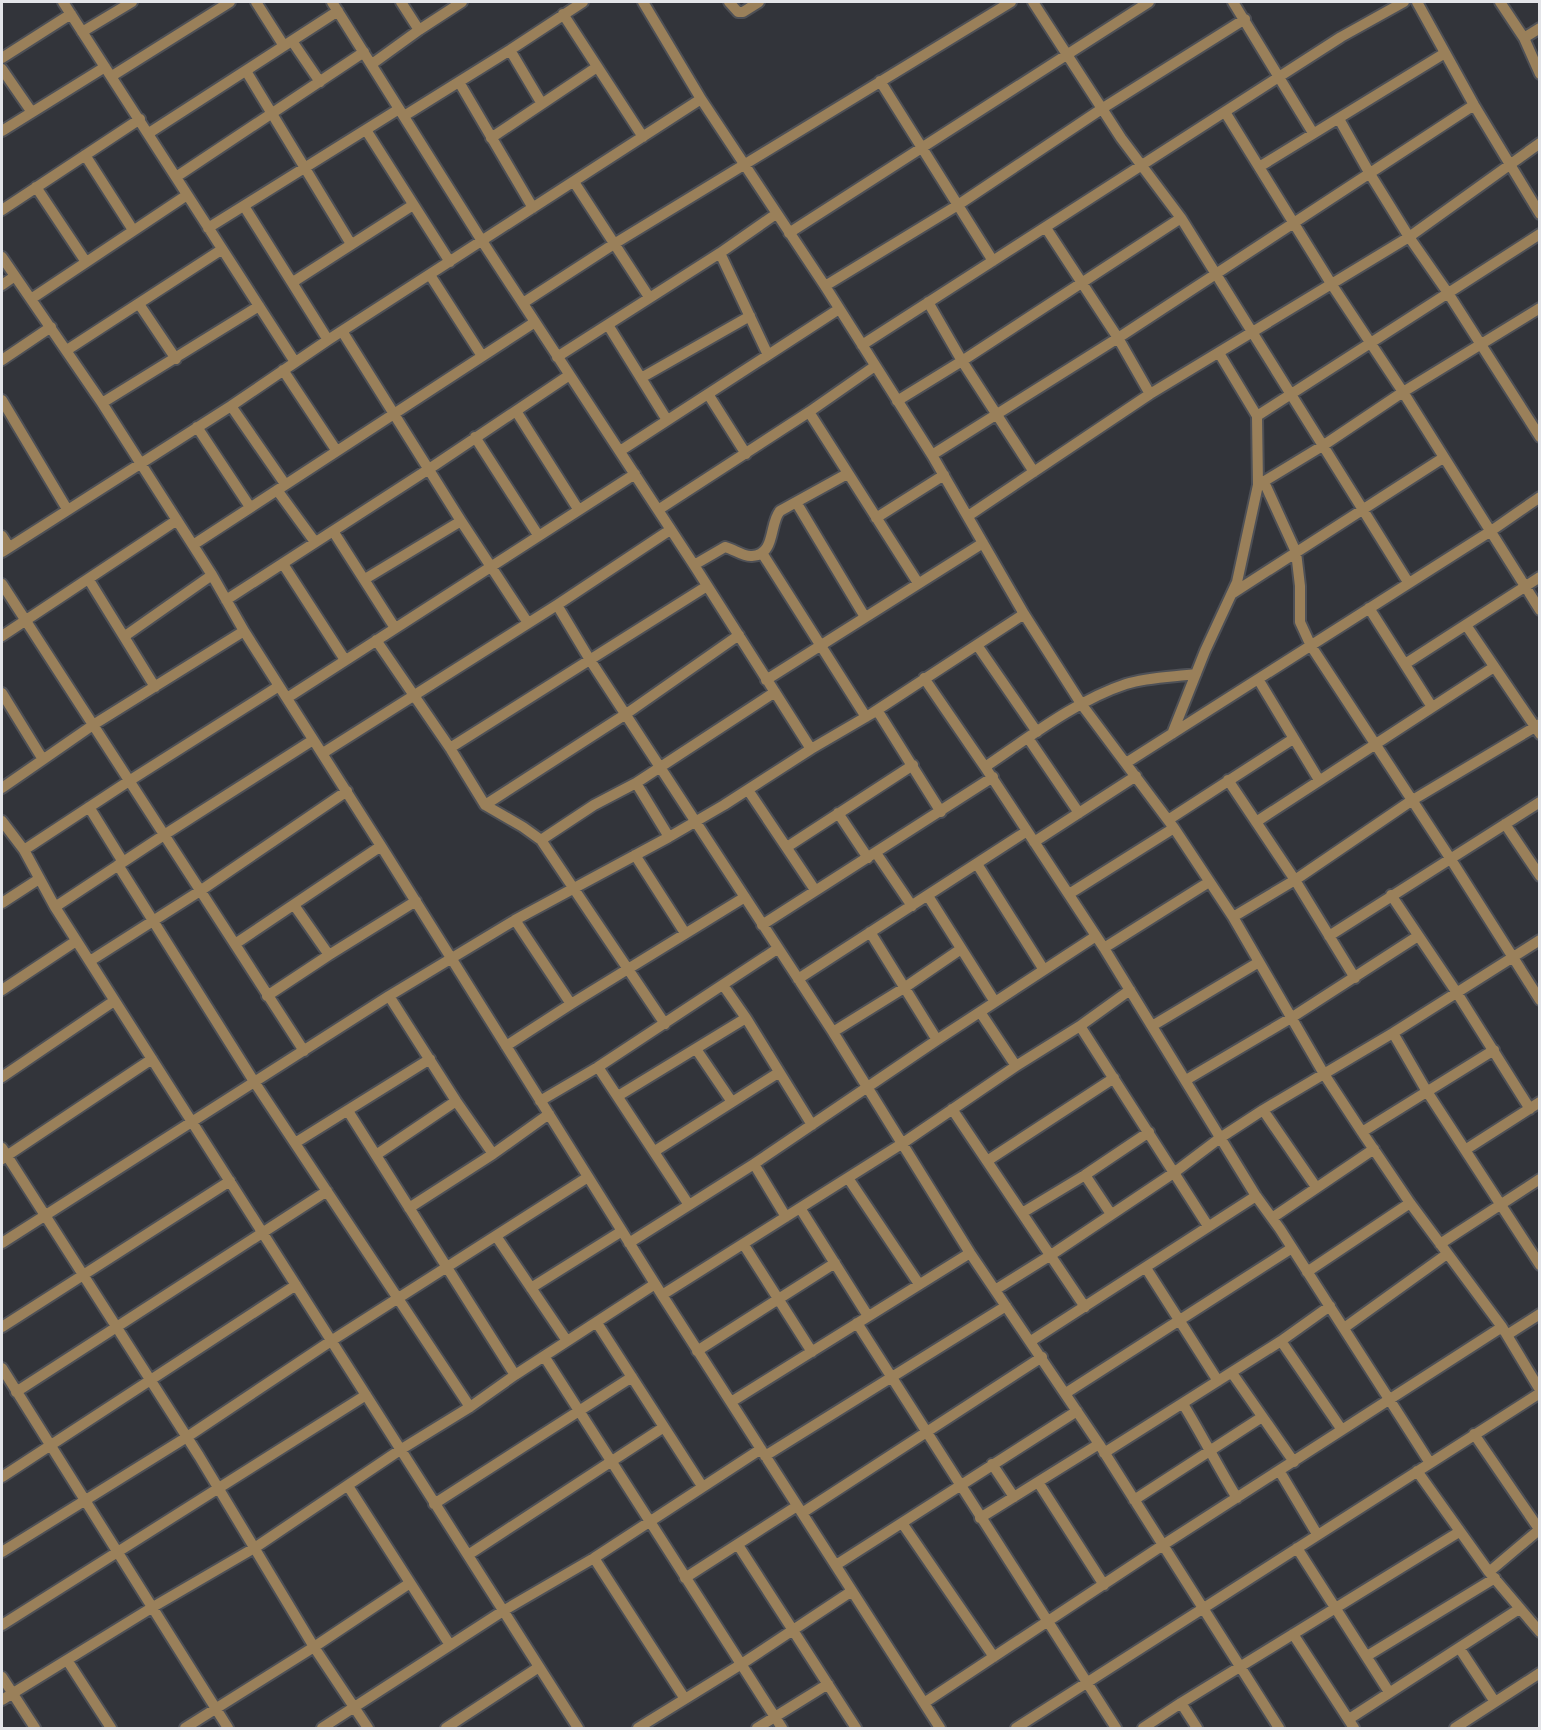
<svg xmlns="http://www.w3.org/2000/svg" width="1541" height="1730" font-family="'Libre Baskerville',serif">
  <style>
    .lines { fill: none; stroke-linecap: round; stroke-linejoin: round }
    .minor-casing { stroke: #4e5056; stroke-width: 14 }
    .minor { stroke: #9a805a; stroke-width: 10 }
  </style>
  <rect width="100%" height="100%" fill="#32343a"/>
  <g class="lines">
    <defs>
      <path id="minor" d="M63 2 295 362
        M256 2 284 46
        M332 2 482 241 694 565 811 749
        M401 2 419 30
        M643 2 701 99 825 286 932 455 1024 614 1082 705 1174 828 1233 917 1324 1074 1362 1132 1410 1203 1502 1327 1540 1390
        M729 2 738 12H743L759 2
        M1033 2 1121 138 1181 218 1408 582
        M1233 2 1313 133
        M1417 2 1474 105 1540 214
        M1500 2 1524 38 1540 28
        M563 14 643 137
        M82 32 132 2
        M1524 38 1540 74
        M292 41 320 82
        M510 50 542 104
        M2 58 71 14
        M372 64 419 30 462 2
        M2 69 31 111
        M246 71 351 244
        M112 76 230 2
        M880 81 993 261
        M459 82 533 208
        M1225 112 1332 285 1403 392 1540 610
        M404 116 510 50 583 2
        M1339 119 1370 174 1409 237 1448 293 1540 437
        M366 130 450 262
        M2 131 105 67
        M149 133 338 11
        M491 138 597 67
        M85 155 133 230
        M1259 167 1445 53
        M176 177 364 52
        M574 182 649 297
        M36 187 86 262
        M244 206 328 340
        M2 210 140 119
        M208 228 399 109
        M1046 228 1118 338 1150 394
        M789 233 1149 2
        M720 253 768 355
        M2 257 102 403 212 575 244 631 381 846 662 1295 940 1728
        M430 275 482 356
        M293 282 413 205
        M2 285 15 276
        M825 286 958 205 1103 108 1245 19
        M31 299 187 195
        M928 302 962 361 1034 472
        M523 303 614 244 1011 2
        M139 304 176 359
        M608 325 667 420
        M342 331 461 521 528 623
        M862 345 1341 37 1404 2
        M67 350 221 250
        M557 357 720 253 776 214
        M2 360 51 327
        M283 370 336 450
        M641 378 750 316
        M708 394 746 454
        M2 400 67 509
        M897 401 962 361 1181 218
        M102 403 259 306
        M231 406 285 484
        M516 411 578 509
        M809 412 918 583
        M1257 416 1540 234
        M197 427 250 507
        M475 437 538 535
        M620 451 839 309
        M932 455 1118 338 1474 105
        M1264 482 1296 552 1300 586V622L1311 646 1450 858 1540 1000
        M1258 485 1324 445 1403 392 1540 308
        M277 490 315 542
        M796 502 865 617
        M658 510 809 412 875 366
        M968 516 1150 394 1409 237 1540 143
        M876 518 944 475
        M333 531 395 628
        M2 536 9 547
        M193 545 535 322
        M2 552 231 406 328 340 701 99
        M762 553 866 717
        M283 564 345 660
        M694 565 725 547C734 549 743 557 752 556 776 555 769 523 780 511L847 474
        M365 579 461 521
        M89 580 155 687
        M2 584 304 1051
        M1233 593 1443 458
        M226 600 429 469 568 376
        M557 605 590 660 833 1032 970 1253 1099 1444 1279 1728
        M1369 608 1432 707
        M1466 625 1540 734
        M2 636 177 520
        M125 636 212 575
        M376 640 450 748 485 805 523 827 541 840 665 1024
        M977 645 1037 732
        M1405 664 1540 577
        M924 678 985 767 1104 948 1256 1196 1280 1229 1430 1463
        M1258 679 1319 780
        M766 680 983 543
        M2 693 42 758
        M287 698 635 474
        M877 710 941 812
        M1172 734 1205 651 1237 582 1258 485 1257 416 1219 353
        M1028 738 1079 813
        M450 748 707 586
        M323 753 557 605 670 530
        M1126 763 1491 531 1540 497
        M985 767C1028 738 1077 700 1126 684 1148 677 1173 677 1196 674
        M1228 780 1295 880 1355 978
        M636 783 669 837
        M2 788 93 725 244 631
        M748 790 815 890
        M485 805 626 714 739 635
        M89 807 123 862
        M838 813 868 858
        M1168 820 1293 739
        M2 821 24 850 55 907 578 1728
        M1256 822 1494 667
        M1505 824 1540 876
        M541 840 594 805 636 783 775 692
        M1034 842 1136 776
        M787 847 913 765
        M24 850 129 781 279 686
        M876 853 912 906
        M635 855 685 933
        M977 864 1044 970
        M118 865 255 1083 470 1407
        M1069 894 1174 828
        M1391 895 1457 993 1530 1109
        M928 896 995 1002
        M2 903 39 879
        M294 905 329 955
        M55 907 164 835 313 740
        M1233 917 1295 880 1411 801 1540 724
        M515 920 571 1004 745 897
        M762 925 993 777
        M870 932 937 1040
        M1329 936 1540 802
        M235 944 381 846
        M1104 948 1209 882
        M90 961 200 891 347 791
        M798 979 1027 831
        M723 985 746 1018 812 1125
        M2 990 76 941
        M267 996 329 955 416 901
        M389 996 456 1101 493 1154
        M980 1012 1016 1066
        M1080 1026 1208 1226
        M1152 1026 1259 962
        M833 1032 904 988 961 949
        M1393 1033 1426 1090 1540 1265
        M506 1046 571 1004
        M696 1049 732 1102
        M598 1067 689 1205
        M2 1077 114 1001
        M1186 1080 1291 1018 1418 936
        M618 1096 746 1018
        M540 1101 598 1067 777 949
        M952 1109 1085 1307
        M1263 1110 1316 1187
        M348 1111 515 1375
        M1362 1132 1494 1050
        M295 1143 430 1059
        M2 1148 199 1456 314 1647 368 1728
        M1465 1150 1540 1102
        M655 1151 778 1073
        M376 1155 456 1101
        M2 1159 152 1059
        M987 1161 1114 1078
        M754 1164 786 1217
        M1085 1175 1111 1214
        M848 1178 919 1284
        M409 1208 493 1154 549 1114
        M800 1208 868 1316
        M1022 1213 1085 1175 1149 1132
        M1272 1218 1374 1149
        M496 1236 567 1341
        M2 1243 389 996 515 920 669 837 724 805 811 749 871 714 1024 614
        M629 1243 754 1164 937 1040 1096 936
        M1440 1244 1540 1179
        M744 1245 812 1352
        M1146 1268 1218 1381
        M1307 1272 1410 1203
        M531 1288 622 1231
        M995 1290 1051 1255 1175 1172 1220 1138 1263 1110 1393 1033 1540 940
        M662 1295 903 1143 1016 1066 1080 1026 1130 990
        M597 1323 702 1486
        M857 1323 1116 1728
        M2 1327 230 1181
        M1344 1328 1447 1254
        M1507 1335 1540 1314
        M1031 1341 1256 1196
        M1281 1341 1342 1430
        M697 1351 835 1263
        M544 1356 782 1728
        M2 1368 228 1728
        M1232 1373 1294 1462
        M16 1392 327 1191
        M1066 1393 1292 1248
        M731 1402 970 1253
        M1183 1404C1202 1435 1218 1467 1237 1498
        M1474 1434 1539 1529
        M1104 1453 1281 1341 1330 1306
        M765 1456 1006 1306
        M992 1464 1014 1497
        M1417 1471 1489 1572 1540 1632
        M1280 1472 1317 1534
        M2 1477 296 1285
        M1038 1482 1104 1585
        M348 1486 450 1645
        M1134 1500 1262 1417
        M434 1504 632 1377
        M802 1513 1042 1357
        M980 1518 1099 1444
        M902 1523 994 1657
        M738 1545 856 1728
        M1297 1548 1389 1692
        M2 1552 187 1437 331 1341 588 1177
        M468 1555 664 1427
        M594 1558 685 1699
        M836 1565 1077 1411
        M1489 1572 1540 1529
        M685 1578 797 1506
        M2 1625 366 1395
        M1293 1634 1354 1728
        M1460 1649 1495 1702
        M1367 1656 1495 1578
        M67 1660 111 1728
        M2 1677 35 1728
        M2 1700 153 1607 256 1547 400 1450 470 1407 515 1375 655 1284
        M924 1703 1163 1545 1502 1327
        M1181 1703 1197 1728
        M1349 1719 1519 1609
        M185 1728 314 1647 410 1583
        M322 1728 503 1611 594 1558 761 1449
        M446 1728 539 1667
        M638 1728 740 1665 852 1591
        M757 1728 828 1684
        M1016 1728 1540 1393
        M1143 1728 1181 1703 1459 1532
        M1455 1728 1540 1673"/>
    </defs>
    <use href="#minor" class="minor-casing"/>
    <use href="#minor" class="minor"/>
  </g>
  <rect width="1541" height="1730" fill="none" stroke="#e3e4e8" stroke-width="6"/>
</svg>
